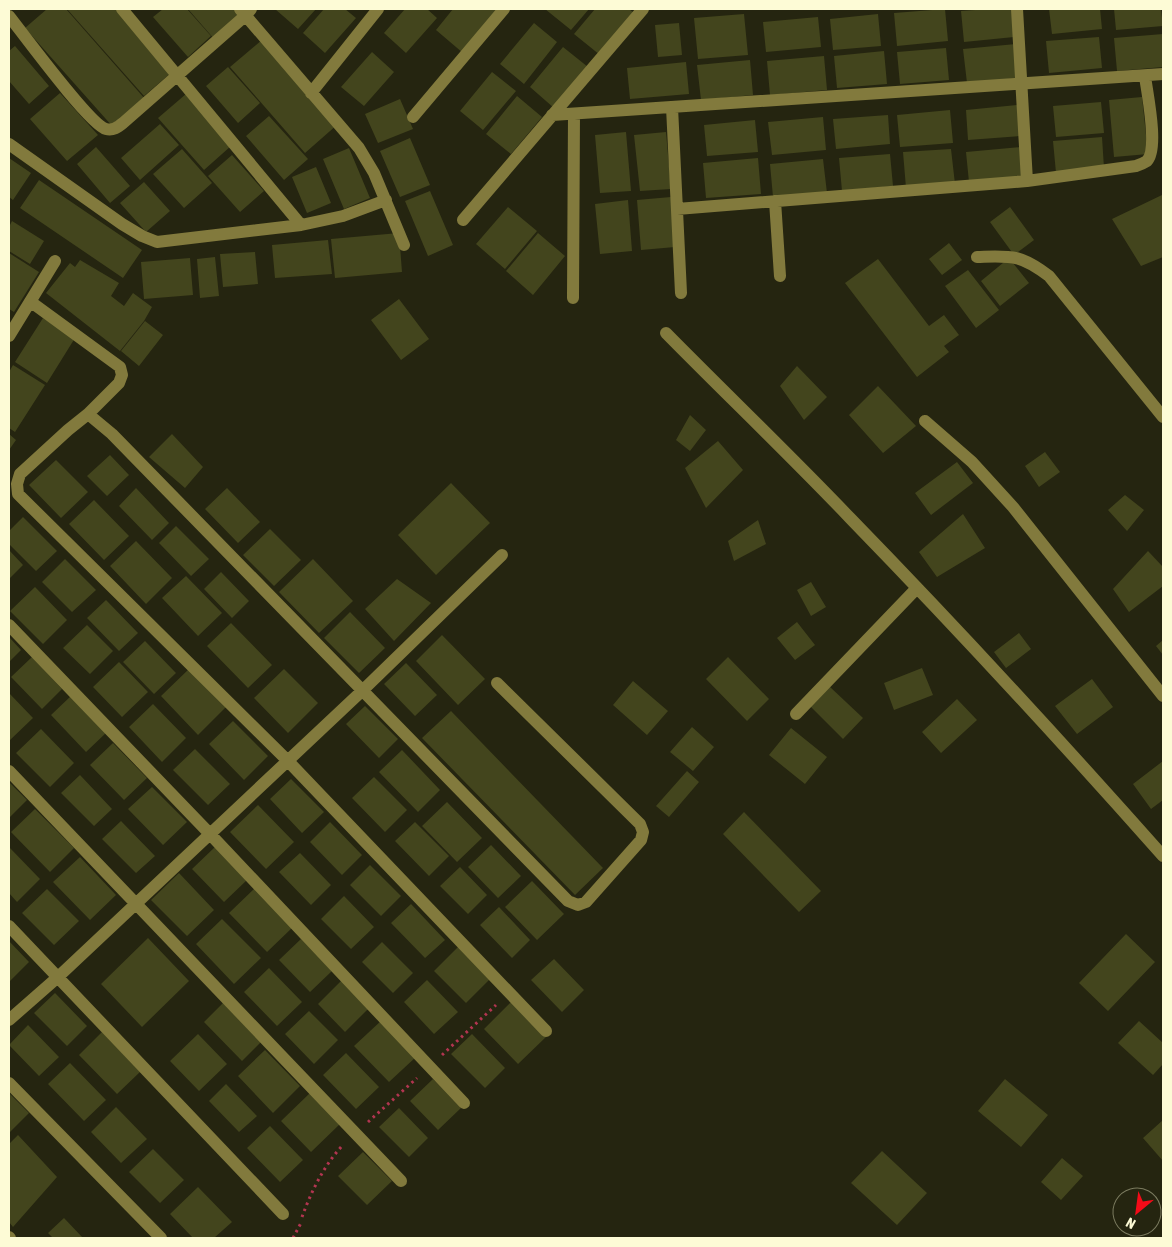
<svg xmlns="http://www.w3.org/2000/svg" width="1172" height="1247" font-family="'Asap Condensed',sans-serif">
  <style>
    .building { fill: #43451d }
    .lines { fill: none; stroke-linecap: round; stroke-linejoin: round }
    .path { stroke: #b23550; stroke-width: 3; stroke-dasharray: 2.5 4; stroke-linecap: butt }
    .minor { stroke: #827a3d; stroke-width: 12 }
  </style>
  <rect width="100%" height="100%" fill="#252510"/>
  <path class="building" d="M47 9H66L145 99 113 127 25 28Z
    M67 9H116L172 72 144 96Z
    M163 9H187L211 36 188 57 153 17Z
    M188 9H238L243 15 215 40Z
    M275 9H316L298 29Z
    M324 9H345L356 18 325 53 303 33Z
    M405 9H427L437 18 406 53 384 33Z
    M453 9H500L463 53 436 30Z
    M545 9H589L571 30Z
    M595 9H629L634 13 600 55 574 34Z
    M945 9 948 41 897 46 894 13Z
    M989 9H1012L1014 37 964 42 961 11Z
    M1049 9H1100L1102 29 1052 34Z
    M1114 9H1161L1163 26 1116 30Z
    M744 14 748 55 698 59 694 18Z
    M878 14 881 46 833 50 830 19Z
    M818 17 821 47 766 52 763 22Z
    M534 23 557 42 524 84 500 64Z
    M679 23 682 55 658 57 655 25Z
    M1163 34V67L1117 71 1114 38Z
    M1099 37 1102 68 1049 73 1046 41Z
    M263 39 338 124 305 153 230 67Z
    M1016 44 1019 78 967 83 963 49Z
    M15 46 49 86 29 104 9 81V51Z
    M563 47 588 67 554 108 530 87Z
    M946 48 949 80 900 84 897 52Z
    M884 51 887 84 837 88 834 56Z
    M372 52 394 72 364 106 341 87Z
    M824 56 827 90 770 95 767 61Z
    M750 60 753 95 701 100 697 65Z
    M686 62 689 94 630 99 627 68Z
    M228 67 260 103 238 123 206 86Z
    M492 72 516 91 483 130 460 111Z
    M60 93 98 135 67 161 30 119Z
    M186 94 231 146 204 170 158 118Z
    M517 96 542 117 511 154 486 134Z
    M1142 97 1148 154 1114 157 1109 100Z
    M400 99 413 129 378 143 365 114Z
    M1101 102 1104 133 1056 137 1053 106Z
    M1017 105 1020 136 968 140 966 110Z
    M950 110 953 143 900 147 897 115Z
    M888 115 890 144 836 149 833 119Z
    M269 116 308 159 284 180 246 136Z
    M823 117 826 150 772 155 768 122Z
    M755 120 758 152 707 156 704 125Z
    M160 124 179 145 140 180 121 158Z
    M626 132 631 191 600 193 595 135Z
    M666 132 671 189 640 191 634 135Z
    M1102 137 1104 168 1056 173 1053 141Z
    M410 138 430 185 400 197 380 151Z
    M96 147 130 186 110 203 77 164Z
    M1021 147 1024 178 969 182 966 152Z
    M349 148 370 198 344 209 323 159Z
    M182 149 212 183 184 208 153 174Z
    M951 149 955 184 906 188 903 152Z
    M890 154 893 186 842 191 839 158Z
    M232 155 264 191 240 212 208 176Z
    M9 158 31 173 13 200 9 197Z
    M758 158 761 194 706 198 703 163Z
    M823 159 827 193 773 197 770 164Z
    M316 167 331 203 307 213 292 177Z
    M39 180 142 250 123 278 20 208Z
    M144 182 170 211 146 232 120 203Z
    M430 191 453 245 428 256 405 201Z
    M1162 195 1163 257 1141 266 1112 219Z
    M671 197 675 247 641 250 637 200Z
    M628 200 632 251 600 254 595 204Z
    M508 207 537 231 505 269 476 244Z
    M1010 207 1034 240 1014 255 990 222Z
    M12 221 44 241 30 264 9 251V227Z
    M399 233 402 272 335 278 331 239Z
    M538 233 565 256 533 295 506 271Z
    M328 240 332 274 275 278 272 245Z
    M949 243 962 260 942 275 929 259Z
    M255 252 258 284 223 287 220 254Z
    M9 253 39 272 14 312 9 309Z
    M215 257 219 296 200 298 197 259Z
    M190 258 193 295 144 299 141 262Z
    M1009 258 1029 283 1000 306 981 281Z
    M878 259 929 326 944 315 959 335 944 346 949 352 917 377 845 283Z
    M80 260 119 283 111 296 124 306 133 293 152 307 144 321 120 351 46 293 70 263 75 267Z
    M968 270 999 310 976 328 945 286Z
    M399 299 429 339 401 360 371 320Z
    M43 318 75 338 47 383 15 362Z
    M145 321 163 335 139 366 121 351Z
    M13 365 45 385 15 432 9 428V372Z
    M797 366 827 397 804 420 780 386Z
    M878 386 916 426 883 453 849 415Z
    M690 415 706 430 690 451 676 440Z
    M9 434 16 440 9 450Z
    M172 434 203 467 185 488 149 457Z
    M718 441 743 470 706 508 685 468Z
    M1045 452 1060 472 1039 487 1025 466Z
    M110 455 129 475 107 496 87 476Z
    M56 460 88 492 61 518 29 485Z
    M957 462 973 483 931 515 915 493Z
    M451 483 490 523 436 575 398 535Z
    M136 488 169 523 152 540 119 506Z
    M227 488 260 522 238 543 205 509Z
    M1125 495 1144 510 1127 531 1108 510Z
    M94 500 129 536 104 560 69 524Z
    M963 514 985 548 937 577 919 552Z
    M23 517 57 551 36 571 9 544V531Z
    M758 520 766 544 734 561 728 541Z
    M176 526 209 559 191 576 159 543Z
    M270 529 301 560 274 586 243 555Z
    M136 541 172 578 146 604 110 566Z
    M9 550 23 565 9 579Z
    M1148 551 1163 567V586L1129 612 1113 589Z
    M65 559 96 590 72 612 42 582Z
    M313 559 353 601 319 633 279 592Z
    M221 572 249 601 232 618 204 589Z
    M186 576 222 613 198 636 162 598Z
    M397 579 431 603 394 641 365 609Z
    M811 582 826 607 811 616 797 590Z
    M35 587 67 620 43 644 10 611Z
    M106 600 138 633 119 651 87 618Z
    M350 612 385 648 359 673 324 638Z
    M797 622 815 645 795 660 777 638Z
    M231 623 272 665 248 688 207 646Z
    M87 625 113 651 90 674 63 648Z
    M1019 633 1031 649 1006 668 994 652Z
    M442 635 485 679 458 705 416 661Z
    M9 637 21 650 9 662Z
    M1163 640V655L1156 646Z
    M145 641 176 673 154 694 123 662Z
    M32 657 62 689 42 709 11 677Z
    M728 657 769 699 747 721 706 679Z
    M119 662 148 692 122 717 93 687Z
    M406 663 437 695 415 716 384 684Z
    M190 668 227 706 198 735 161 696Z
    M922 668 933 695 894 710 884 683Z
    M284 669 318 703 288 733 254 698Z
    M1092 679 1113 707 1077 734 1055 706Z
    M633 681 668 711 647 735 613 705Z
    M829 686 863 718 843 739 810 706Z
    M9 693 33 718 9 741Z
    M72 695 107 732 86 752 51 715Z
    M957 699 977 720 941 753 922 732Z
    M153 704 186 738 162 762 129 727Z
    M365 706 398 739 379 758 346 724Z
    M451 711 603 868 575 895 422 738Z
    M233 721 268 756 244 780 209 744Z
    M692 727 714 747 693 771 670 752Z
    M791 728 827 757 805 784 769 755Z
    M41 729 74 763 50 787 16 753Z
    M113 743 147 778 124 800 90 765Z
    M195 749 230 784 208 805 173 770Z
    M402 750 440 790 418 812 379 772Z
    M1163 761V800L1151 809 1133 784Z
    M687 771 699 782 669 817 656 806Z
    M80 775 112 809 94 826 61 793Z
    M374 777 407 810 385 832 352 798Z
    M291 779 324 812 302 833 270 799Z
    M9 782 27 800 9 818Z
    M152 787 187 822 163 845 128 809Z
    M447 802 482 838 457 862 422 826Z
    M258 805 294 842 266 869 230 832Z
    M35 809 74 848 50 872 11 832Z
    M744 812 821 891 799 912 723 834Z
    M121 821 155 856 136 873 102 839Z
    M330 822 362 855 342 875 310 842Z
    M415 822 449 856 429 876 395 841Z
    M491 845 521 876 498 898 468 867Z
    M9 847 40 879 17 902 9 893Z
    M215 847 247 880 224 902 192 869Z
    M300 853 331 885 311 905 279 872Z
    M80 857 116 895 90 920 53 882Z
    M370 865 401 896 381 916 350 885Z
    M460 867 487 895 468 914 440 886Z
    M179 873 214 910 187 936 151 900Z
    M532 881 564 914 537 940 505 907Z
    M255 888 293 927 267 952 229 913Z
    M47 889 79 921 54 945 22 913Z
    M344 896 374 927 351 949 321 919Z
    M411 904 445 940 425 958 391 923Z
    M499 907 530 940 512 958 480 925Z
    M222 919 261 958 234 984 196 944Z
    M1126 934 1155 962 1108 1011 1079 983Z
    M148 938 189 981 142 1027 101 984Z
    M301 939 332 971 310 992 279 960Z
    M9 941 29 962 9 982Z
    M382 942 413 973 393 993 362 962Z
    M459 946 491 978 466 1003 434 971Z
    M554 959 584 990 562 1012 531 980Z
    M269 968 302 1002 277 1026 244 992Z
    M342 980 369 1008 345 1032 318 1004Z
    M427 980 458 1012 434 1034 404 1002Z
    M55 993 87 1026 67 1046 34 1013Z
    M511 1002 546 1037 518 1064 484 1029Z
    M223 1003 261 1042 242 1061 204 1022Z
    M309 1011 338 1040 314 1064 285 1034Z
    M382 1020 417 1056 389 1082 354 1046Z
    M1139 1021 1163 1043V1064L1153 1075 1118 1043Z
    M28 1025 59 1057 39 1076 9 1045Z
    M102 1032 140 1072 117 1094 79 1055Z
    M198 1034 227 1064 199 1091 170 1061Z
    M472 1034 505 1068 485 1088 451 1054Z
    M265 1050 300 1086 273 1113 238 1076Z
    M346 1053 379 1087 356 1109 323 1075Z
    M70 1063 106 1100 84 1121 48 1084Z
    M433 1079 461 1108 438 1130 410 1101Z
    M1005 1079 1048 1115 1021 1147 978 1111Z
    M226 1084 257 1116 239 1132 209 1101Z
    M9 1093 29 1113 9 1133Z
    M310 1093 340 1124 311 1152 281 1121Z
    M116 1107 147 1139 121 1163 91 1132Z
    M399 1108 428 1138 409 1157 379 1127Z
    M1163 1120V1161L1143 1138Z
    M270 1126 303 1160 280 1182 247 1148Z
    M18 1135 57 1177 13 1227 9 1222V1144Z
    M153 1149 184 1180 160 1203 129 1172Z
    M882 1151 927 1193 897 1225 851 1183Z
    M363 1152 392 1181 367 1205 338 1176Z
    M1062 1158 1083 1176 1061 1200 1041 1182Z
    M198 1187 232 1222 214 1238H193L170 1214Z
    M64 1218 83 1238H53L48 1233Z"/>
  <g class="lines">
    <path class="path" d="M442 1055 496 1005
      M368 1122 417 1078
      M302 1217C311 1192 324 1165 343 1145
      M293 1238 301 1223"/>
    <path class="minor" d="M122 9 301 225
      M240 9 359 148 374 173 404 245
      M9 16C24 35 90 125 106 129 113 131 118 127 123 123L245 16 251 9
      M311 93 378 9
      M672 107 681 293
      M552 115 1163 74
      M413 117 504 9
      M9 144 122 224 142 236 157 242 301 225 343 216 386 200
      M1027 181 1136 166C1139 165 1144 163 1147 161 1159 148 1147 93 1145 76
      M775 201 780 276
      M677 209 1027 181 1017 9
      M463 220 643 9
      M977 257C1012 256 1020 254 1049 276L1163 417
      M573 298 574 114
      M31 302 120 367 122 375 119 383 88 414
      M666 333C727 395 790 455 850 518 957 628 1061 741 1163 856
      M9 336 55 261
      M925 421 972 462 1013 507 1163 696
      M9 625 210 834 464 1103
      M497 683 640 824 643 832 641 840 586 902 578 905 568 901 153 476 112 434 88 414 68 430 20 474 17 484 18 494 288 761 546 1031
      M796 714 917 588
      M9 771 401 1181
      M9 926 283 1214
      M9 1020 58 977 363 690 502 555
      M9 1083 161 1238
      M9 1237 10 1238"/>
  </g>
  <rect width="1172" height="1247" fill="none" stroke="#fdfbd6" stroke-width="20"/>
  <g transform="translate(1137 1212) rotate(209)"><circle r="24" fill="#252510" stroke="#7b7b5f"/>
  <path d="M0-4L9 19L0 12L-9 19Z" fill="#f40b18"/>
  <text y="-8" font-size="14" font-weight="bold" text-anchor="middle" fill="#fdfbd6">N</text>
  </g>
</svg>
